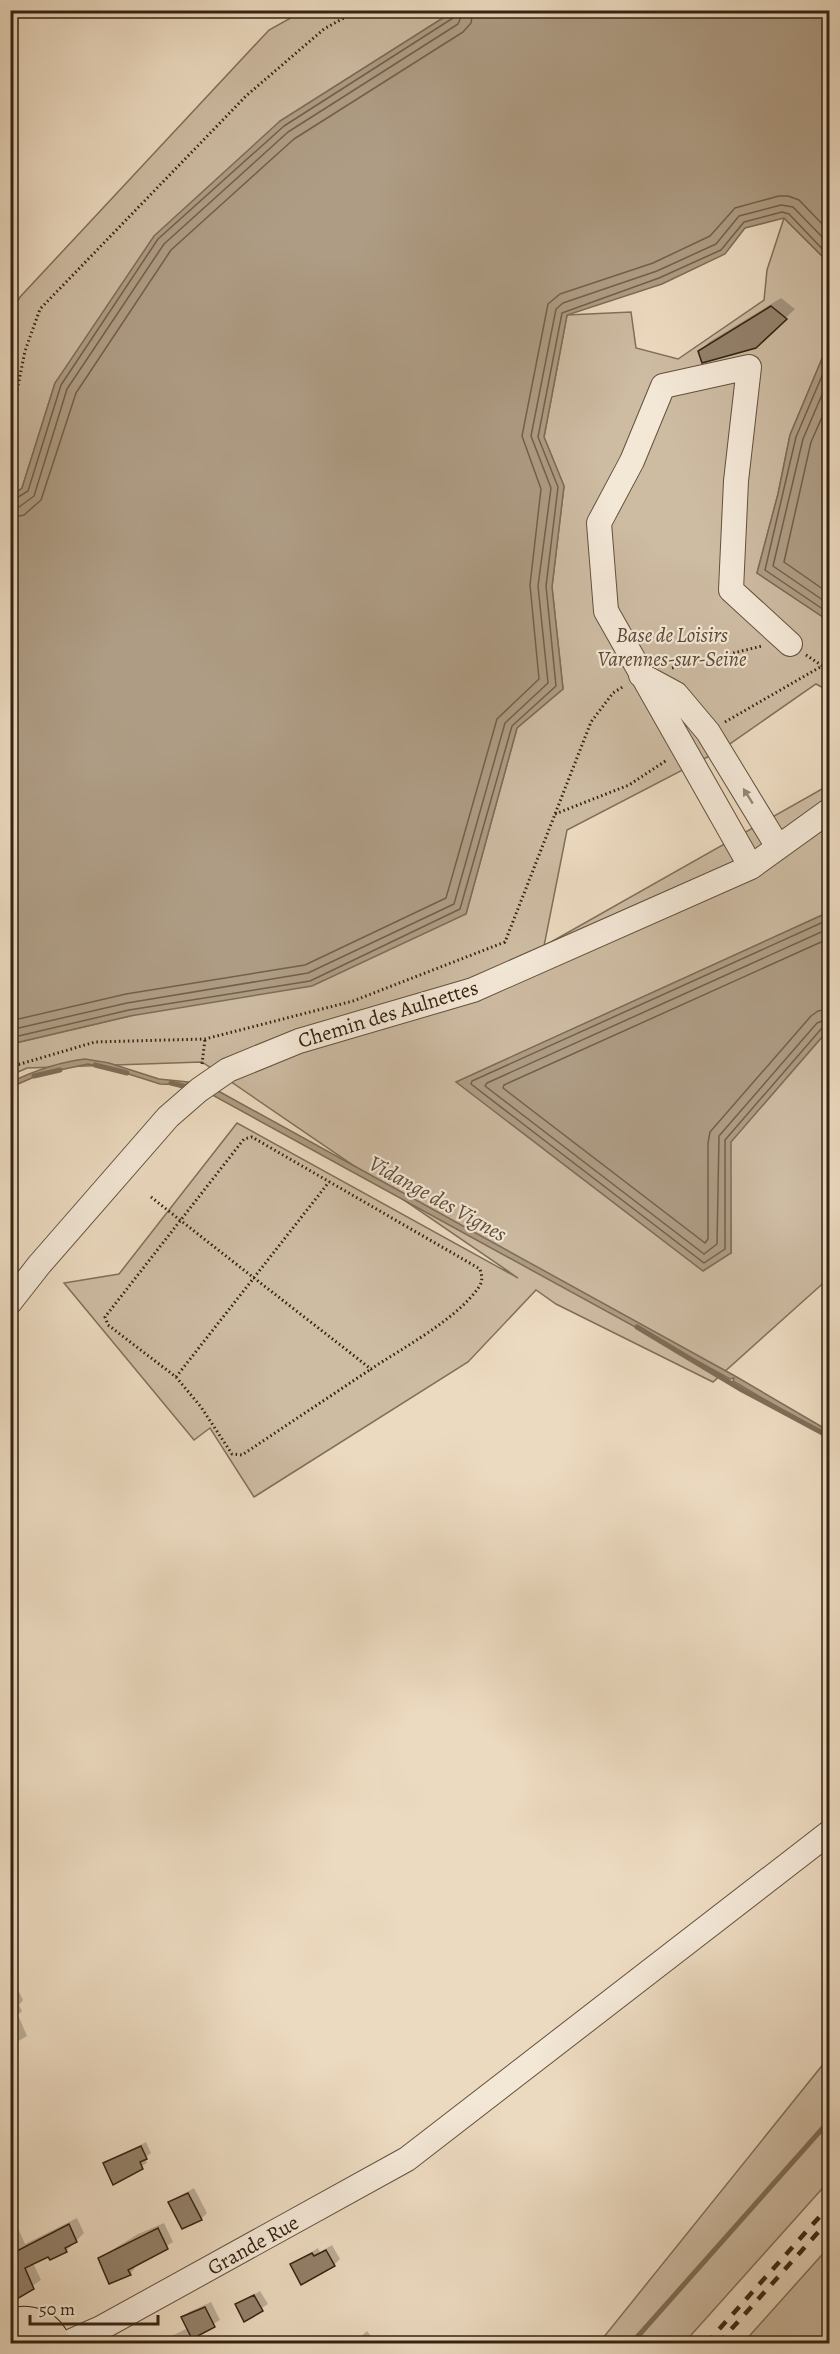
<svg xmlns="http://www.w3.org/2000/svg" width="840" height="2354" font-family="Alegreya,serif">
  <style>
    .green { fill: #cdbba2; stroke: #816f5a; stroke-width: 1.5 }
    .water { fill: #ae9c84; stroke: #7e6c56; stroke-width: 1.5 }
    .shadow { fill: #0003 }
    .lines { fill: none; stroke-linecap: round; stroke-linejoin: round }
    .shore { stroke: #72604a; stroke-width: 1.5 }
    .stream { stroke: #7e6c56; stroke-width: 5 }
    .building { fill: #94826c; stroke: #352311; stroke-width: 1.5 }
    .minor-casing { stroke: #63513d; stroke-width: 26 }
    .major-casing { stroke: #352311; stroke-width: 34 }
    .path { stroke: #352311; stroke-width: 3; stroke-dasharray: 1.5 3; stroke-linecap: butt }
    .minor { stroke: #f3e7d6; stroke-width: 24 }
    .major { stroke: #ecdac0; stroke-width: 32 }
    .rail { stroke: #352311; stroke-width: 4.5; stroke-dasharray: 10 10; stroke-linecap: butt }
    .oneway { fill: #948574 }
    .labels { text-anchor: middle; stroke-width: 4.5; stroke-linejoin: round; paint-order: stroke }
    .park-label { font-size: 21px; font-style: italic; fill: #5b4935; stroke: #f3e7d6 }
    .street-label { font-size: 21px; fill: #352311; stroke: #f3e7d6 }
    .water-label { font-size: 22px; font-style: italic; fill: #5f4d39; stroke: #f3e7d6 }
  </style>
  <rect width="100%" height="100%" fill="#ecdac0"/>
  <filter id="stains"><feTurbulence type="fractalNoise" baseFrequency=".00333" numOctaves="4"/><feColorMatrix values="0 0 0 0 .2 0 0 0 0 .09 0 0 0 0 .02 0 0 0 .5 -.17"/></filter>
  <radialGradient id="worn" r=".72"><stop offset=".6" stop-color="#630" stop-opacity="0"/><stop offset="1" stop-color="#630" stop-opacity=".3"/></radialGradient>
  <path class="green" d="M303 11H454L280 121 55 383 22 488 11 497 10 314 20 297 269 30Z
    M784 218 824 258 829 292V342L790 435 778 494 757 573 829 621V691L816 684 721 750 567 830 544 946 829 785V912L457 1082 731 1253 730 1142 829 1029V1278L713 1382 556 1304 536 1290 468 1362 254 1497 210 1428 194 1440 64 1283 119 1274 237 1123 518 1278 202 1062 27 1068 11 1075V1044L130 1016 466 914 517 728 563 689 552 587 564 486 544 437 567 315 631 312 636 348 678 359 764 300 767 270Z
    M829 2057V2181L684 2343H599Z
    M829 2247V2343H743Z"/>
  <path class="water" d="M454 11H829V292L824 258 784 218 745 228 725 254 662 284 567 315 544 437 564 486 552 587 563 689 517 728 466 914 312 986 130 1016 11 1044V497L22 488 55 383 154 236 280 121Z
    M829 342V621L757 573 778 494 790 435Z
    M829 912V1029L731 1142V1253L703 1271 456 1082Z
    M85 1059 109 1063 159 1079 189 1082 186 1085 160 1084 119 1071 88 1064 41 1074 11 1087V1082C34 1071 59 1062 85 1059Z
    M211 1087 735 1376 829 1431V1437L733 1381 734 1378 730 1379 205 1091Z"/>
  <path class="shadow" d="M781 298 795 309 755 347 703 361 700 351 709 342Z
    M10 1973 23 2000 19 2005 22 2011 18 2015 27 2036 10 2046Z
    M146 2142 151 2153 145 2158 147 2163 114 2182 105 2163Z
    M194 2188 207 2213 201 2219 170 2202Z
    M10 2210 25 2244 77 2218 84 2233 66 2251 33 2263 41 2280 10 2301Z
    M164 2223 173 2242 134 2266 135 2268 130 2274 99 2258 138 2234Z
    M332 2245 340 2259 334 2265 292 2264 318 2248 320 2252Z
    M260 2291 268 2304 244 2320 236 2305Z
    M211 2302 220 2320 196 2335 200 2344H155L188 2328 183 2318 189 2312Z
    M367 2331 377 2344H353Z"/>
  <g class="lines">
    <path class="shore" d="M830 357 796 437 765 570 830 614
      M830 376 803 439 773 566 830 605
      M830 399 811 442 784 562 830 594
      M10 502 28 491 61 385 158 239 284 126 453 18 456 10
      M10 509 19 507 34 496 67 389 164 244 288 132 458 24 464 10
      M10 518 24 515 41 500 76 393 171 250 294 139 463 32 471 23 473 10
      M830 919 472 1081 471 1084 704 1263 725 1249V1140L822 1028 830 1026
      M830 928 487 1083 485 1086 704 1254 717 1244 719 1136 817 1023 830 1018
      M830 938 504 1085 503 1088 705 1243 708 1239V1143L710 1132 811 1016 818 1011 830 1009
      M10 1021 126 994 305 965 446 898 497 719 539 679 530 585 541 489 522 436 548 304 560 294 653 263 710 236 735 208 779 196H788L799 200 830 232
      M10 1030 127 1003 308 973 454 904 505 723 548 683 538 586 551 488 531 436 556 309 563 303 657 271 716 244 739 216 781 205 793 207 830 245
      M10 1038 129 1010 310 981 460 909 512 726 556 686 546 586 558 487 538 437 562 313 659 278 721 250 744 222 782 212 789 214 830 257"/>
    <path class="stream" d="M95 1065 127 1073
      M34 1076 60 1070
      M171 1083 191 1088
      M637 1327 742 1390 830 1437
      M631 2344 830 2120"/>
  </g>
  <path class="building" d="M771 306 787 319 756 348 702 363 698 351Z
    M141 2146 147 2159 140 2162 143 2169 113 2185 103 2163Z
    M188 2193 202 2220 182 2229 168 2202Z
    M69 2224 77 2242 65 2248 67 2252 50 2260 48 2257 25 2268 34 2289 10 2303V2236L17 2251Z
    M158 2228 168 2249 128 2270 131 2275 109 2284 98 2258Z
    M326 2250 335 2266 301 2285 290 2264 312 2253 314 2256Z
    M254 2295 263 2311 244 2322 235 2304Z
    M205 2307 215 2327 192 2339 181 2317Z"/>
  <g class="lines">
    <defs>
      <path id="minor" d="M641 675 676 694 708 732 778 847
        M751 867 606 611 599 523 632 461 663 386 749 367 736 481 731 590 790 644
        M10 1302 39 1265 168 1117 199 1090 228 1070 299 1041 473 990 751 867 830 810
        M65 2344 101 2328 407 2159 830 1832"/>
      <path id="major" d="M10 2325C29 2319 47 2325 55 2344"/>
    </defs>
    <use href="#minor" class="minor-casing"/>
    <use href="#major" class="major-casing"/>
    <path class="path" d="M10 425 25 351 40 309 246 96 324 29 358 10
      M806 655 830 671
      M672 668 762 646
      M725 722 822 666
      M555 814 629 785 667 760
      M202 1064 205 1039
      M10 1067 95 1042 205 1039 353 1001 505 942 591 722 613 693 624 686
      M151 1197C224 1255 298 1312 371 1369 404 1347 456 1320 479 1287 483 1281 482 1276 480 1269L252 1137 244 1139 105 1317 108 1325 176 1377 329 1182
      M176 1377 201 1407 232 1454 242 1455 371 1369"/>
    <use href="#minor" class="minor"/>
    <use href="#major" class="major"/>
    <path class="rail" d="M706 2344 830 2205
      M718 2344 830 2219"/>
  </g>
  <defs><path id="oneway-solid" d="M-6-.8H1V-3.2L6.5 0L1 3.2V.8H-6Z" transform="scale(1.5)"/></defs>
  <use class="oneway" href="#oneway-solid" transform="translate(748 796) rotate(-122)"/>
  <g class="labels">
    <g class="park-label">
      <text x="672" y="642">Base de Loisirs<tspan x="672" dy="24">Varennes-sur-Seine</tspan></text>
    </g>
    <g class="street-label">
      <text transform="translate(388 1014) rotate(-17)" y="7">Chemin des Aulnettes</text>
      <text transform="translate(253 2245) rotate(-29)" y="7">Grande Rue</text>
    </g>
    <g class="water-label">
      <text transform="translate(438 1198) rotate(29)" y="8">Vidange des Vignes</text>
    </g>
  </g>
  <rect width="840" height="2354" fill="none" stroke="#ecdac0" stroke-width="36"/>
  <rect x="12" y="12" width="816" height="2330" fill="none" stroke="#352311" stroke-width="3"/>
  <rect x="18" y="18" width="804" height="2318" fill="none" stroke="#352311" stroke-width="1.5"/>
  <path d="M30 2315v9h128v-9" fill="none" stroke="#352311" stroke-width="3"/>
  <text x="39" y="2315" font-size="18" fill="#352311" stroke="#f3e7d6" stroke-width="4.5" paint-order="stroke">50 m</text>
  <rect width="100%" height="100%" filter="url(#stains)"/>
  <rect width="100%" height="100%" fill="url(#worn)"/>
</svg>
